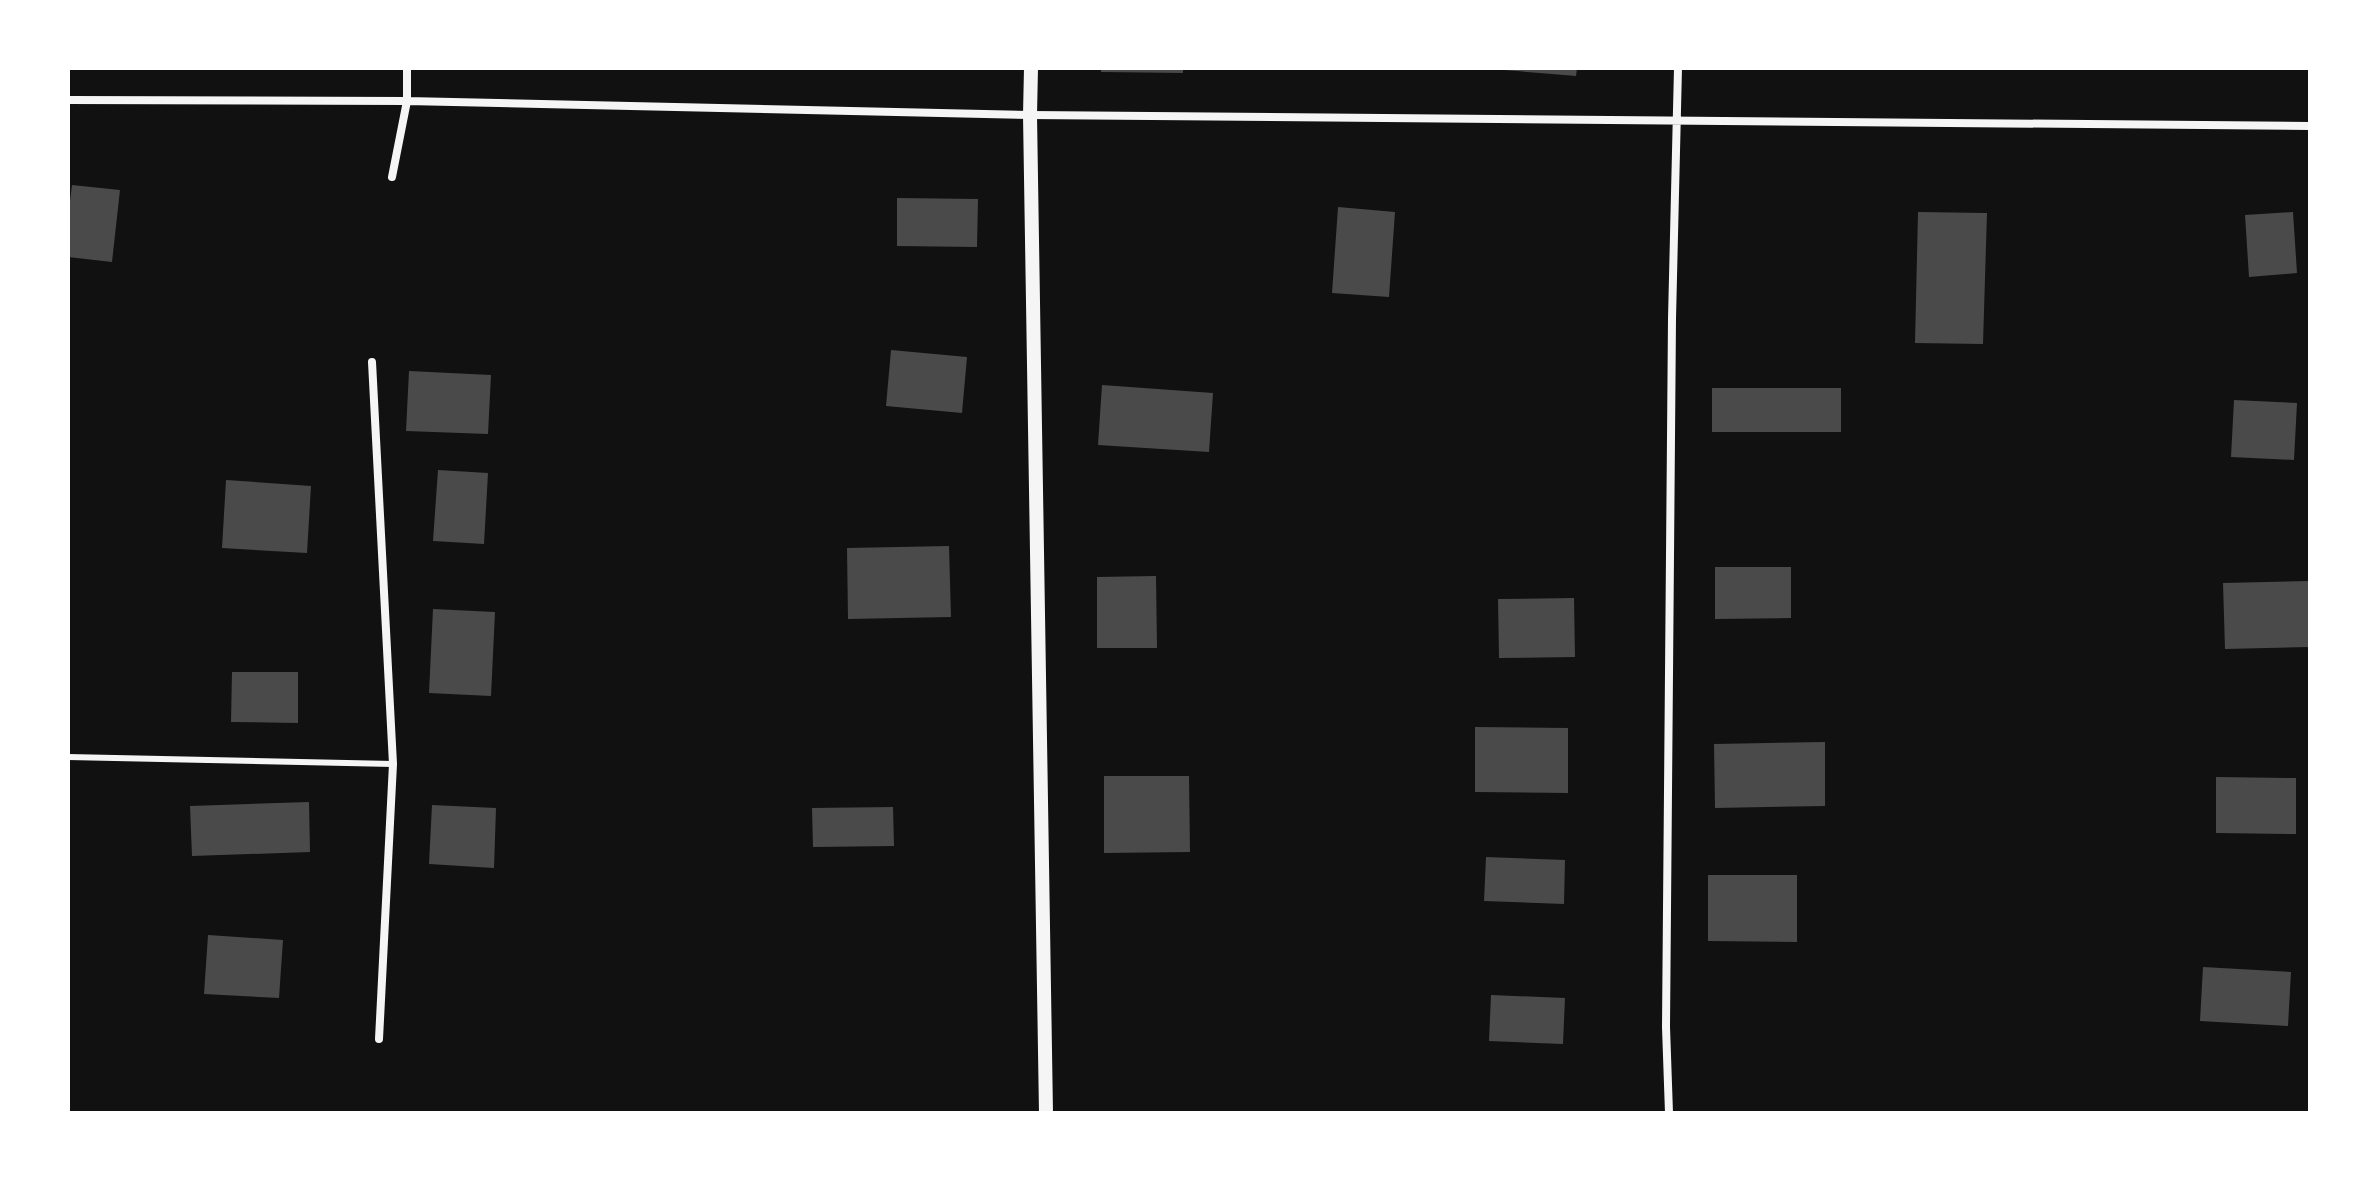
<svg xmlns="http://www.w3.org/2000/svg" width="2378" height="1181" font-family="'Roboto Condensed',sans-serif">
  <style>
    .building { fill: #4a4a4a }
    .lines { fill: none; stroke-linecap: round; stroke-linejoin: round }
    .service { stroke: #f5f5f5; stroke-width: 6 }
    .minor { stroke: #f5f5f5; stroke-width: 8 }
    .tertiary { stroke: #f5f5f5; stroke-width: 14 }
  </style>
  <rect width="100%" height="100%" fill="#111"/>
  <path class="building" d="M1101 68H1183V73L1101 72Z
    M1504 68H1577L1576 76 1504 70Z
    M72 185 120 190 112 262 68 257V217Z
    M897 198 978 199 977 247 897 246Z
    M1338 207 1395 212 1389 297 1332 293Z
    M1918 212 1987 213 1983 344 1915 343Z
    M2293 212 2297 273 2249 277 2245 215Z
    M891 350 967 357 962 413 886 406Z
    M409 371 491 375 488 434 406 431Z
    M1102 385 1213 393 1209 452 1098 445Z
    M1712 388H1841V432H1712Z
    M2234 400 2297 403 2294 460 2231 457Z
    M438 470 488 473 484 544 433 541Z
    M226 480 311 486 307 553 222 548Z
    M949 546 951 617 848 619 847 548Z
    M1715 567H1791V618L1715 619Z
    M1156 576 1157 648H1097V577Z
    M2309 581 2310 647 2225 649 2223 583Z
    M1574 598 1575 657 1499 658 1498 599Z
    M433 609 495 612 491 696 429 693Z
    M232 672H298V723L231 722Z
    M1475 727 1568 728V793L1475 792Z
    M1825 742V806L1715 808 1714 744Z
    M1104 776H1189L1190 852 1104 853Z
    M2216 777 2296 778V834L2216 833Z
    M309 802 310 852 192 856 190 806Z
    M432 805 496 808 494 868 429 864Z
    M893 807 894 846 813 847 812 808Z
    M1486 857 1565 860 1564 904 1484 901Z
    M1708 875H1797V942L1708 941Z
    M208 935 283 940 279 998 204 994Z
    M2203 967 2291 972 2288 1026 2200 1021Z
    M1491 995 1565 998 1563 1044 1489 1041Z"/>
  <g class="lines">
    <path class="service" d="M68 757 393 764"/>
    <path class="minor" d="M68 100 407 101 1030 115 2310 126
      M392 177 407 101V68
      M372 362 393 764 379 1039
      M1669 1113 1666 1027 1672 319 1678 68"/>
    <path class="tertiary" d="M1031 68 1030 115 1046 1113"/>
  </g>
  <rect width="2378" height="1181" fill="none" stroke="#ffffff" stroke-width="140"/>
</svg>
